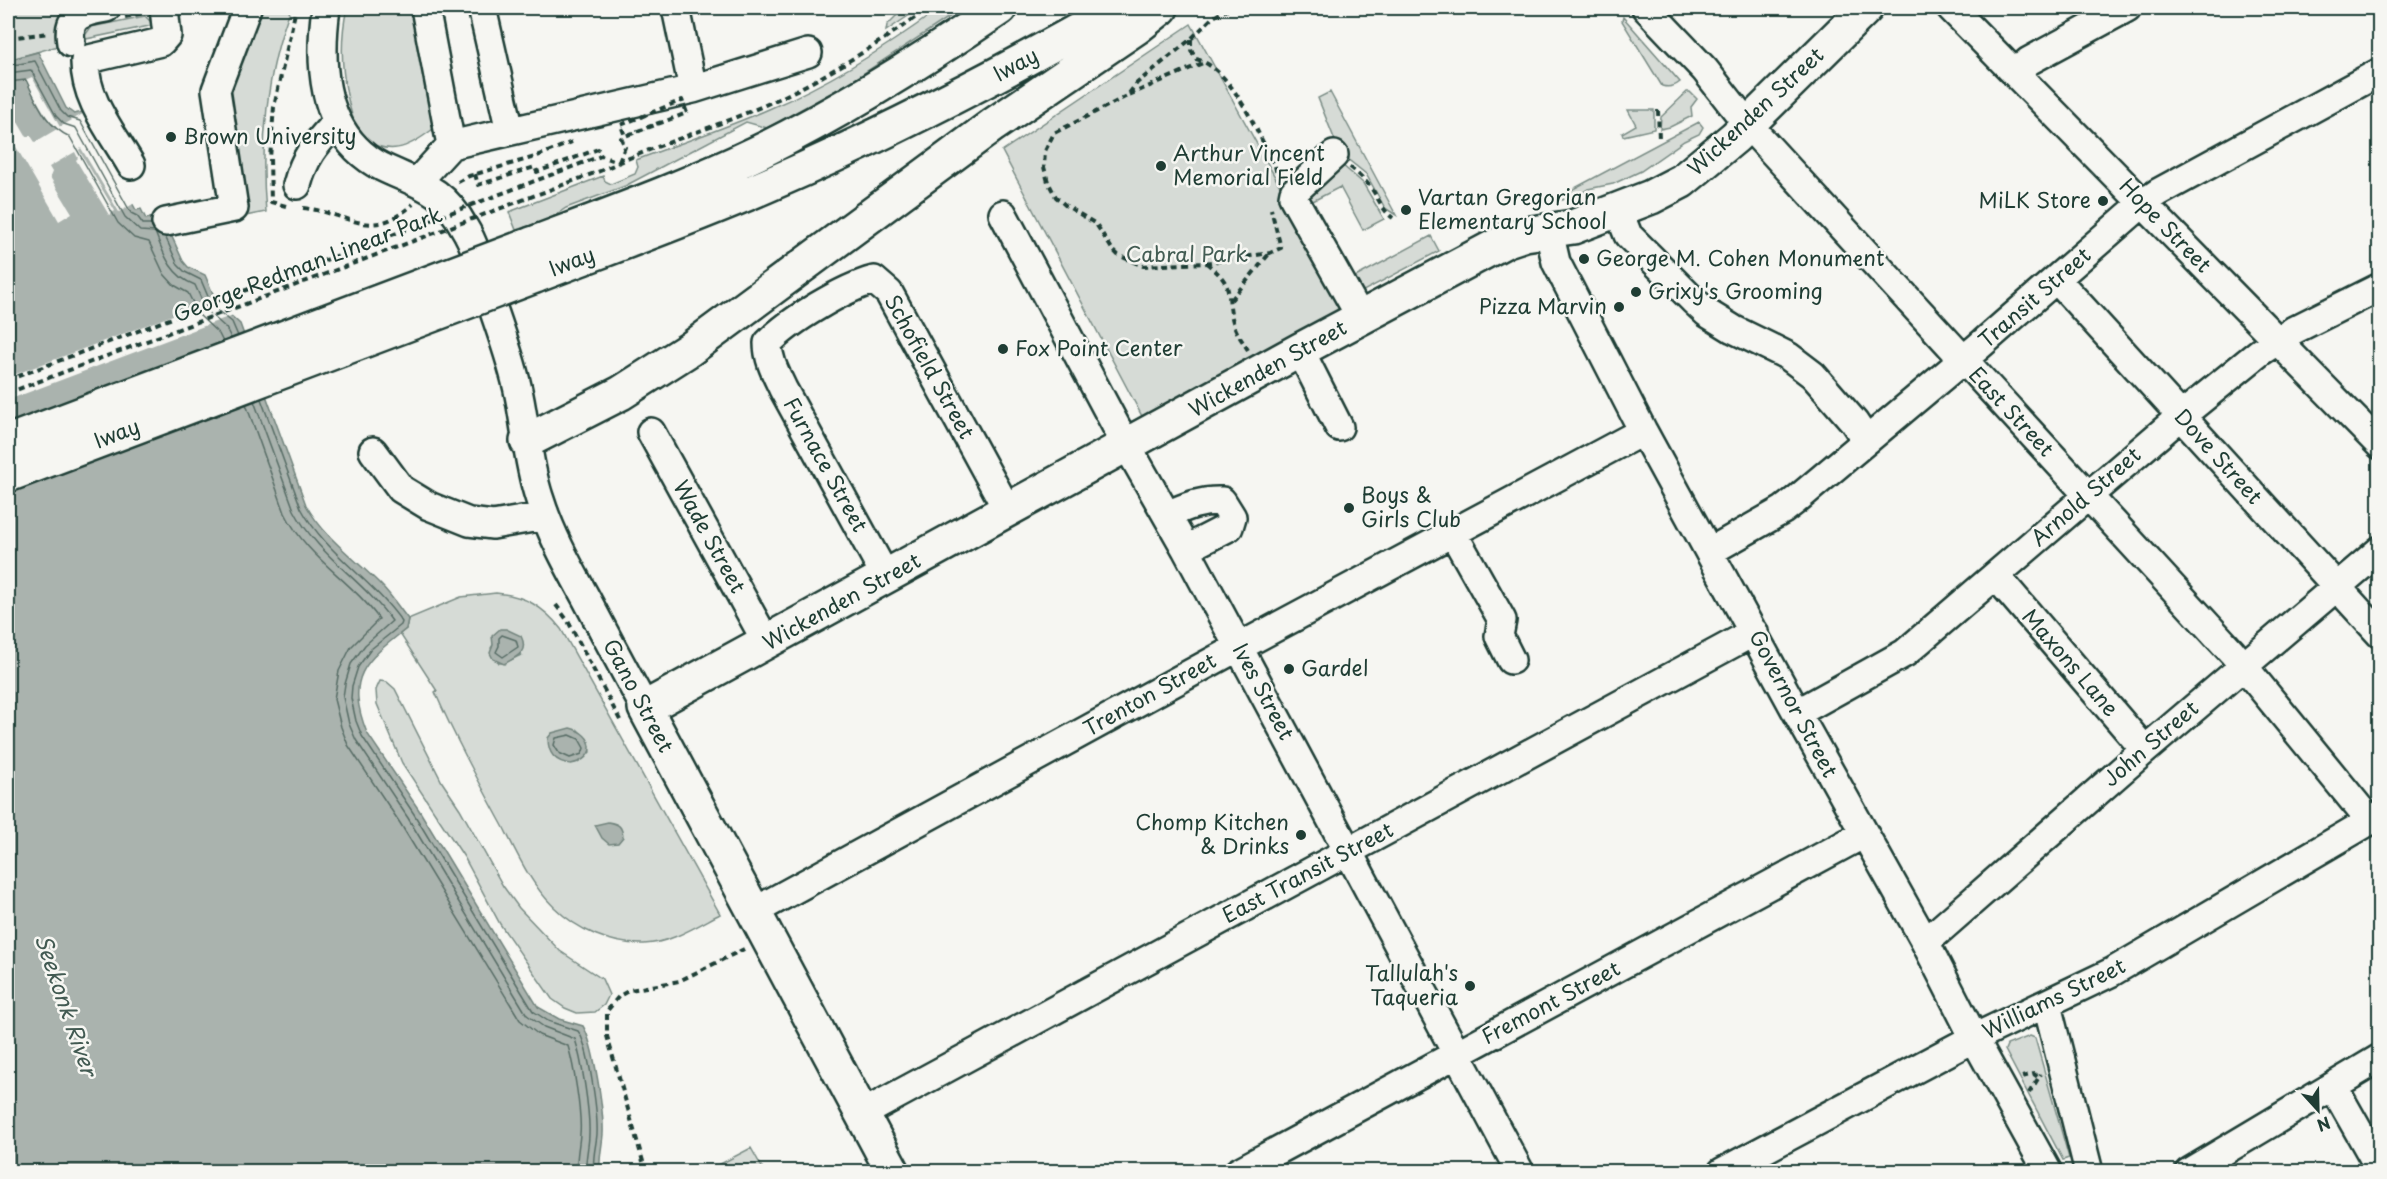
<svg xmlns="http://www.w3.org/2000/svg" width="2387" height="1179" font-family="'Playpen Sans',sans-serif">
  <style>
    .green { fill: #d6dbd6; stroke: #7a8c85; stroke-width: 1.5; fill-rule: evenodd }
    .water { fill: #aab3ae; stroke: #72847d; stroke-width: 1.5 }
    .pier { fill: #f6f6f2 }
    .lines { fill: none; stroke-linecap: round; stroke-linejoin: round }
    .shore { stroke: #576c65; stroke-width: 1.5 }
    .minor-casing { stroke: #1f3d34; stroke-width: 32 }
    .major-casing { stroke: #1f3d34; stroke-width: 38 }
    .highway-casing { stroke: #1f3d34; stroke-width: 38 }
    .path { stroke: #1f3d34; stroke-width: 4; stroke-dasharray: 6 4.5; stroke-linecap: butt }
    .minor { stroke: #f6f6f2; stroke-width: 27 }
    .major { stroke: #f6f6f2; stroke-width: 33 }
    .highway { stroke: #f6f6f2; stroke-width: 33 }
    .highway-bridge-casing { stroke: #1f3d34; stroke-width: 38; stroke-linecap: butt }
    .path-bridge { stroke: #1f3d34; stroke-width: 4; stroke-dasharray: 6 4.5; stroke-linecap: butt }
    .highway-bridge { stroke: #f6f6f2; stroke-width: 33 }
    .poi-dot { fill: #1f3d34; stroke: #f6f6f2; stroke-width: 2 }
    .labels { text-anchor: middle; stroke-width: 5; stroke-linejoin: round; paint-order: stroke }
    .street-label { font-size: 21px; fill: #1f3d34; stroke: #f6f6f2 }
    .poi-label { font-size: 21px; fill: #1f3d34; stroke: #f6f6f2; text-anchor: start }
    .park-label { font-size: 21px; fill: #445d54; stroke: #f6f6f2 }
    .water-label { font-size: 22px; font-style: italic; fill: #425a52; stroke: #f6f6f2 }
  </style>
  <rect width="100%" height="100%" fill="#f6f6f2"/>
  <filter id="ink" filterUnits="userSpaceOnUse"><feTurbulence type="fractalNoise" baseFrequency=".0167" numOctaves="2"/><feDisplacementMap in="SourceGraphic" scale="12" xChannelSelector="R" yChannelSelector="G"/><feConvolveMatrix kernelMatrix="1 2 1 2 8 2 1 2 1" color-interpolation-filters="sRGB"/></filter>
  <g filter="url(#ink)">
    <path class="green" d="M8 8H71L60 28 57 29 58 46 8 60Z
      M254 8H291C266 71 260 145 266 212L245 216 224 101Z
      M347 8H411L434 126 433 129C406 150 390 155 360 139 344 97 337 52 347 8Z
      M904 8H920L886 31 887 25Z
      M940 8H963L849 83 767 128 746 122 625 186 566 208 548 220 516 230 509 212 603 176 605 181 611 184 635 174 638 167 636 160C680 143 726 128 769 109 830 83 887 47 940 8Z
      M145 16 154 25 81 40 80 35 86 34 91 27Z
      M1623 17 1680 82C1674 87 1669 88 1662 86L1622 21Z
      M1191 24 1348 310 1144 420 1002 151Z
      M1330 92 1396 215 1385 208 1366 174 1340 153 1318 98Z
      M1687 92H1690L1697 99 1691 107 1692 116 1670 127 1660 129 1661 117Z
      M1628 110H1654V129L1623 136 1622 133 1636 125Z
      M1699 122 1703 127 1699 134 1684 141 1641 171 1613 184 1588 189 1576 197 1557 201 1558 197Z
      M1335 159 1363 183 1384 219 1363 230 1340 187 1309 203 1308 196Z
      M1431 236 1439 251 1354 296 1350 280Z
      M496 593C525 596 543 606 561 629L720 914C697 926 671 943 644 944 611 945 577 930 554 907 531 885 517 854 503 826 479 782 455 738 435 692L437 691 400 634 406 629 408 619 461 597ZM493 645 521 655 504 663H499L491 648ZM578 730 587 740 590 752 579 762Z
      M380 681 387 682 395 689 442 782 460 809 503 886 519 908 560 951 602 979 609 995 604 1005 595 1012 577 1013 565 1008 552 999 500 924 464 857 402 763 377 704 376 690Z
      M2030 1036 2035 1038 2069 1158 2063 1160 2005 1050 2007 1045Z
      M751 1148 764 1171H707Z"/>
    <path class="water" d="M38 52 66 108 74 114 82 112 136 210 141 209 146 219 162 215 183 261 188 267 205 275 217 303 240 324 306 505C325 539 356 559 382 586 392 596 399 608 408 619L406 629C364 662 345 677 367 733L419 810 538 1007 559 1019 583 1026C594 1044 604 1112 603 1134 602 1148 599 1157 600 1171L8 1172V60Z
      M500 629H506L521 636C529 652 517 657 504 664L493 659 490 653 493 645 492 636Z
      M570 728C595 734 598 759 571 764 555 762 548 754 548 738L552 733Z
      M608 822C619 824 622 826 623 837L618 843 609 844 602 838 595 825Z"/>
    <path class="pier" d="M32 77 60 127 86 112 135 203 119 212 81 148 79 150 115 211 109 215 76 160 78 158 75 152 49 167 52 172 50 177 72 213 59 221 8 133 9 107 26 136H31L35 142 57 129 53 123 51 124 25 80Z
      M218 298 236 314 8 400V377Z"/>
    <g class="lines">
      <path class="shore" d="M8 66 35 61 61 111 67 117 80 121 131 213 137 216 143 224H151
        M8 73 31 70 56 116 64 124 76 128 125 217 140 231 155 232C164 255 171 276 195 285L206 310 226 328 231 338
        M8 82 26 80C38 104 45 125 70 137L118 223 134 238 149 242 164 274 174 285 188 293 199 315 219 334 223 342
        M165 236 178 265 185 272 201 280 212 306 232 322 238 336
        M261 399 301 508C325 553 372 579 402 622L401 625 371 649 358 667 352 686 351 698 356 721 362 736 414 814 533 1011 548 1021 578 1031C589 1045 598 1114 597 1134 596 1147 592 1158 594 1172
        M254 401 294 510C317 555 363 580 392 621L365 645 351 664 345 684 343 697 349 724 356 740 408 818 527 1015 544 1027 575 1039C582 1060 590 1112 589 1134 589 1147 585 1158 586 1172
        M246 404 285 513C307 558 351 580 379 619L351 647 339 671 334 699 341 727 348 745 400 823 520 1020 539 1035 568 1046C574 1066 582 1115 580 1134 579 1148 576 1158 577 1172
        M502 635 516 640 518 647 503 657 496 652 499 646V638Z
        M570 735 579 739 584 748 582 754 570 758 559 753 554 745 556 738Z"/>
      <defs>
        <path id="minor" d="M326 8C318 67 322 136 382 167 419 185 442 187 464 227 476 246 481 269 487 290 498 325 512 359 519 395 526 429 528 464 539 497 550 533 569 567 587 600 606 636 625 672 645 708
          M425 8 451 145
          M482 8 510 131
          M1646 8 1705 70 1748 125 2232 652 2370 821
          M1951 8 2380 445
          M71 43C66 15 83 12 106 8
          M2016 72 2029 61 2127 8
          M693 89 808 53
          M1334 155 1294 192 1293 197 1361 318
          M131 165C112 132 84 99 85 60L161 42 167 35 164 8
          M417 182 451 145 693 89 676 8
          M297 185C305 155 316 144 336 122
          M1618 210 1628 235 1693 300 1707 313 1733 329 1788 356 1813 375 1854 422 1866 440
          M1003 214 1117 428 1186 549 1520 1172
          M166 222 234 208 216 90 247 8
          M1549 232 1556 262 1643 431 1797 713 1923 938 1974 1038 2048 1172
          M2057 280 2380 634
          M1300 350 1339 427
          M651 432 767 643
          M373 451 401 489 429 506 469 522 493 525 545 516
          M1167 515C1185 507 1201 500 1222 501L1232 517 1229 527 1186 549
          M1453 533 1502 620 1499 636 1511 660
          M1709 552 1783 510 1796 500 1977 348 2143 203 2159 192 2380 72
          M1996 576 2145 750
          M886 577 783 389C776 374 768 360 768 343 790 320 844 288 874 280L889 293 1008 511
          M1797 713 1905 653 2181 416 2260 352 2294 330 2380 287
          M755 911 1224 655 1643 431
          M1923 938 1935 934 2145 750 2380 550
          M2047 1005 2089 1172
          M2333 1086 2380 1169
          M862 1114 1754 632
          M1238 1172 1864 834
          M1722 1172 1974 1038 2112 972 2380 815
          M2189 1172 2380 1058"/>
        <path id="major" d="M893 1172 645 708 1300 350 1507 240 1525 234 1573 227 1651 197 1682 181 1735 137 1866 8"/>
        <path id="highway" d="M524 247C603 217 682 189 757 153 843 111 922 61 1000 8
          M535 276C616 245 698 216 777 181 894 130 1007 71 1118 8
          M527 441 621 393 690 349 993 125 1137 27 1161 8"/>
      </defs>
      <use href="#minor" class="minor-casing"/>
      <use href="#major" class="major-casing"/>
      <use href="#highway" class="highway-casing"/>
      <path class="path" d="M1229 8 1212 18 1191 39 1137 83 1127 96 1054 133 1045 151 1044 167 1048 182 1056 197 1065 205 1096 224 1112 249 1118 255 1143 266 1205 263 1270 253 1281 248 1271 209
        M125 17 144 13
        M8 38 49 33
        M1191 39V50L1196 59C1233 69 1258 135 1275 166L1277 175
        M1129 95 1205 62
        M1658 110 1659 140
        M622 128 625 136 661 122
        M619 162 625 147 621 138 626 136
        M618 163C670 140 725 124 776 100 830 75 881 42 929 8
        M1350 167C1358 173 1365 180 1371 188 1379 199 1382 210 1393 218
        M475 174 478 185 535 167 537 172 598 149 601 156
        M458 182 469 176 535 157 572 142
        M286 206 271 202 270 158 274 107 296 8
        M303 208C351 213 370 243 413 204
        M1206 263C1238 287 1224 294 1234 325 1237 334 1243 342 1248 350
        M1231 300 1269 254
        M556 605 568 621 621 722
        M2022 1077 2034 1074 2039 1078
        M2029 1093 2041 1074
        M646 1172 607 1036V1011L619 996 630 990 679 981 744 949"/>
      <use href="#minor" class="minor"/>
      <use href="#major" class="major"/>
      <use href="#highway" class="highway"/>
      <defs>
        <path id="highway-bridge" d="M8 442 524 247
          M8 475 535 276"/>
      </defs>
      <use href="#highway-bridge" class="highway-bridge-casing"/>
      <path class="path-bridge" d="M621 125 682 100 687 113 631 134
        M8 380 601 156 618 162
        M8 393 600 171 618 163"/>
      <use href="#highway-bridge" class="highway-bridge"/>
    </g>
  </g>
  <g class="poi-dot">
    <circle cx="171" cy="137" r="6"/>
    <circle cx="1161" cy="166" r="6"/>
    <circle cx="2103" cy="201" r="6"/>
    <circle cx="1406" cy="210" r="6"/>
    <circle cx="1584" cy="259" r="6"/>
    <circle cx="1636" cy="292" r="6"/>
    <circle cx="1619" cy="307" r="6"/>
    <circle cx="1003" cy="349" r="6"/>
    <circle cx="1349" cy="508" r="6"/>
    <circle cx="1289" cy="669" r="6"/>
    <circle cx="1301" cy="835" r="6"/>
    <circle cx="1470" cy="986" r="6"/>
  </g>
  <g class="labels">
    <g class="street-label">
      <text transform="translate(1016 65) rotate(-28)" y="7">Iway</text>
      <text transform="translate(1756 112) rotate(-43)" y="7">Wickenden Street</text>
      <text transform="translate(2165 226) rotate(46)" y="7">Hope Street</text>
      <text transform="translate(572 262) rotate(-21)" y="7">Iway</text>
      <text transform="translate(308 265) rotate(-21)" y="7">George Redman Linear Park</text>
      <text transform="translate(2035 298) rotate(-41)" y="7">Transit Street</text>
      <text transform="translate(929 367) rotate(61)" y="7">Schofield Street</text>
      <text transform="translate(1268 369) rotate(-29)" y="7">Wickenden Street</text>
      <text transform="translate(2011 412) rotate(47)" y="7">East Street</text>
      <text transform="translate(117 434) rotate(-21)" y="7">Iway</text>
      <text transform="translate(2218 457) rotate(48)" y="7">Dove Street</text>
      <text transform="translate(825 465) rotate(61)" y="7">Furnace Street</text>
      <text transform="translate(2086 497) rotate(-41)" y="7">Arnold Street</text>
      <text transform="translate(709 537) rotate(61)" y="7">Wade Street</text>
      <text transform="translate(842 602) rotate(-29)" y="7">Wickenden Street</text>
      <text transform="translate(2070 663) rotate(49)" y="7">Maxons Lane</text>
      <text transform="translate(1263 692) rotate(62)" y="7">Ives Street</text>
      <text transform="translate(1150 695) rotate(-29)" y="7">Trenton Street</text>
      <text transform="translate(638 696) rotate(62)" y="7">Gano Street</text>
      <text transform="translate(1793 704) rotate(62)" y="7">Governor Street</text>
      <text transform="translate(2151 744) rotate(-41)" y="7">John Street</text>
      <text transform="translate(1308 873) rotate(-28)" y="7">East Transit Street</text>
      <text transform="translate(2054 999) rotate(-26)" y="7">Williams Street</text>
      <text transform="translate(1551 1003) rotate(-28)" y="7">Fremont Street</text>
    </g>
    <g class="poi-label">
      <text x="183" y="144">Brown University</text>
      <text x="1173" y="161">Arthur Vincent<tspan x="1173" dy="24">Memorial Field</tspan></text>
      <text x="1418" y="205">Vartan Gregorian<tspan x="1418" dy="24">Elementary School</tspan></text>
      <text x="2091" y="208" text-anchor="end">MiLK Store</text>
      <text x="1596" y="266">George M. Cohen Monument</text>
      <text x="1648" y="299">Grixy's Grooming</text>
      <text x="1607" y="314" text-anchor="end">Pizza Marvin</text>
      <text x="1015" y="356">Fox Point Center</text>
      <text x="1361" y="503">Boys &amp;<tspan x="1361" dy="24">Girls Club</tspan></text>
      <text x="1301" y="676">Gardel</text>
      <text x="1289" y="830" text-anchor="end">Chomp Kitchen<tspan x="1289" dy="24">&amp; Drinks</tspan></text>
      <text x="1458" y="981" text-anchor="end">Tallulah's<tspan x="1458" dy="24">Taqueria</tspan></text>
    </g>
    <g class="park-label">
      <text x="1187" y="262">Cabral Park</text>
    </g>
    <g class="water-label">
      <text transform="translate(66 1005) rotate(71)" y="8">Seekonk River</text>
    </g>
  </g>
  <rect width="2387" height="1179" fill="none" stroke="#f6f6f2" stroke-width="30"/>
  <rect x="15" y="15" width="2357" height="1149" fill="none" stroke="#1f3d34" stroke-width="2" filter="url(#ink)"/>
  <g transform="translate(2318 1110) rotate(158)" stroke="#f6f6f2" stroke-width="4.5" paint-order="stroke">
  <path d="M0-4.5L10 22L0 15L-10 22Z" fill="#1f3d34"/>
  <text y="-9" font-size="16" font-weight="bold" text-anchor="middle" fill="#1f3d34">N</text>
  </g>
</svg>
